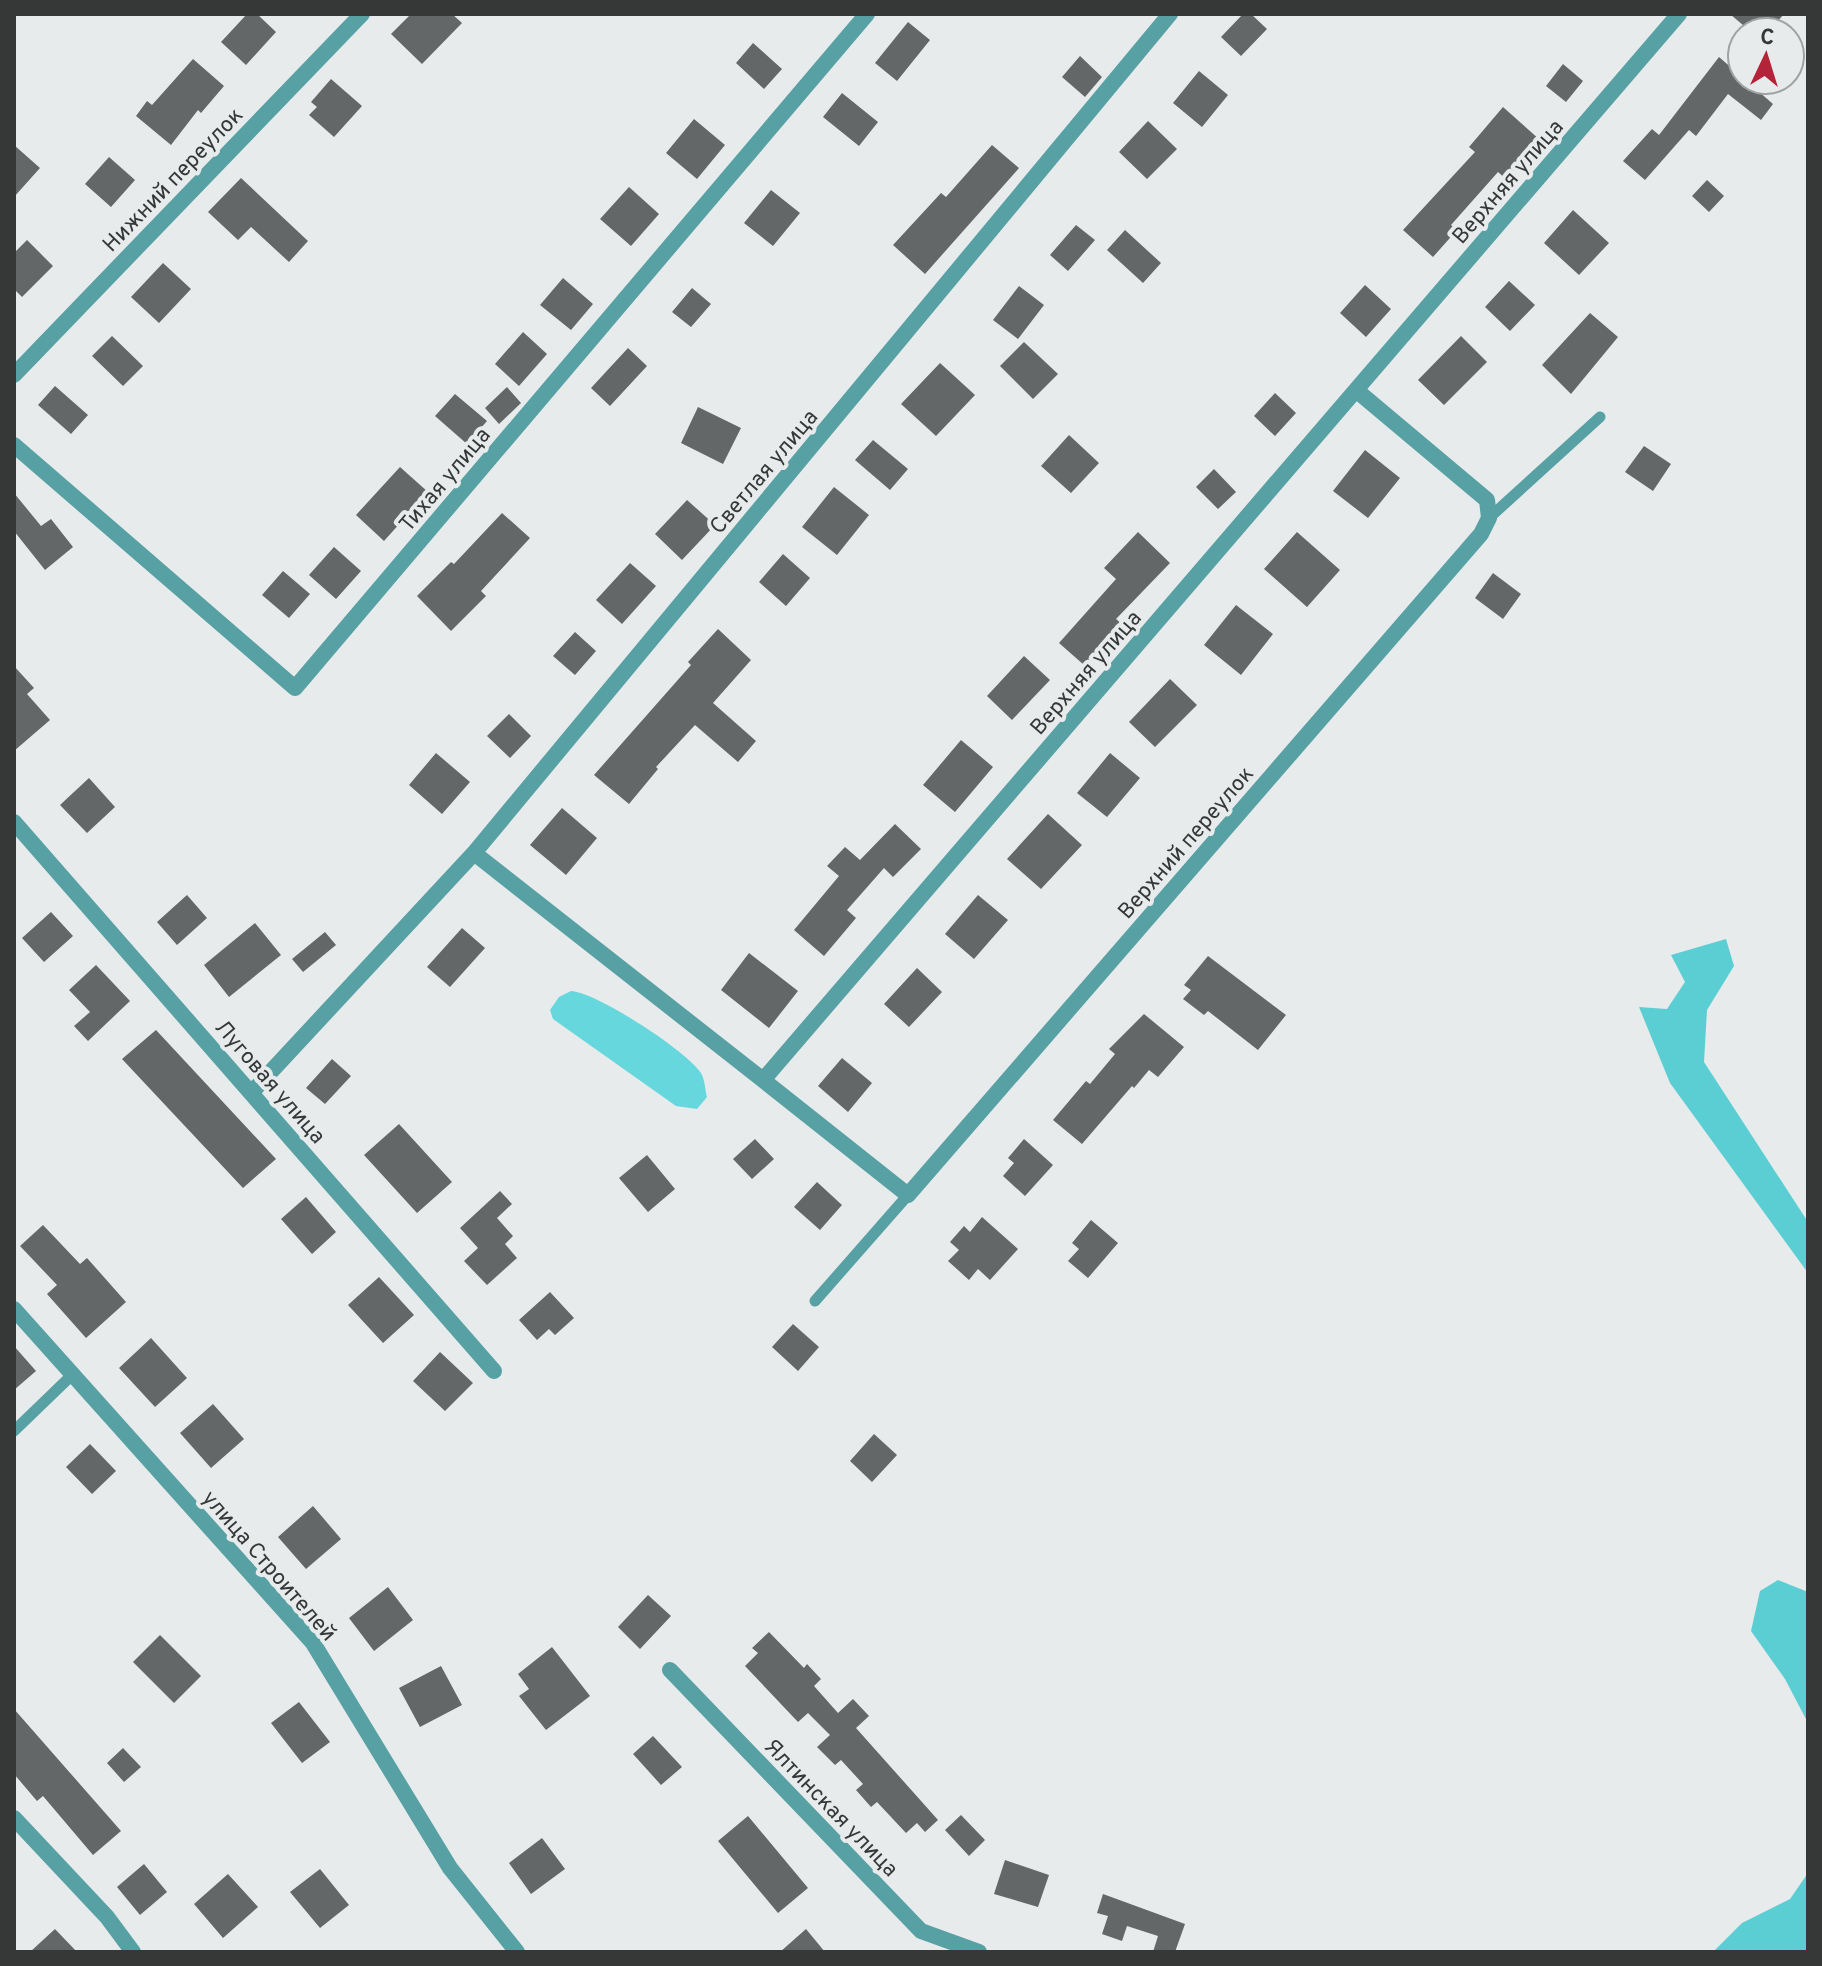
<svg xmlns="http://www.w3.org/2000/svg" width="1822" height="1966" font-family="Overpass,sans-serif">
  <style>
    .forest { fill: #5bced3 }
    .water { fill: #66d7dc }
    .building { fill: #636767 }
    .lines { fill: none; stroke-linecap: round; stroke-linejoin: round }
    .service { stroke: #57a0a3; stroke-width: 11 }
    .minor { stroke: #57a0a3; stroke-width: 16 }
    .labels { text-anchor: middle; stroke-width: 8; stroke-linejoin: round; paint-order: stroke }
    .street-label { font-size: 22px; fill: #363737; stroke: #e7ebec }
  </style>
  <rect width="100%" height="100%" fill="#e7ebec"/>
  <path class="forest" d="M1726 939 1734 966 1707 1010 1704 1062 1808 1222V1273L1670 1083 1639 1007 1667 1009 1685 982 1671 955Z
    M1778 1580 1808 1592V1723L1785 1679 1751 1631 1760 1591Z
    M1808 1873V1952H1713L1742 1923 1790 1899Z"/>
  <path class="water" d="M571 991C596 992 687 1051 701 1073 705 1080 705 1090 707 1097L697 1109 676 1106 553 1019 550 1010 559 997Z"/>
  <path class="building" d="M247 14H257L276 32 246 65 221 42Z
    M411 14H452L462 23 422 64 391 34Z
    M1243 14H1251L1267 29 1241 56 1221 37Z
    M1730 14H1784L1768 32H1751Z
    M908 22 930 40 897 81 875 63Z
    M753 43 782 69 764 89 736 63Z
    M1080 56 1102 77 1085 97 1062 77Z
    M1719 57 1773 104 1761 120 1728 94 1696 136 1689 130 1645 180 1623 161 1652 129 1659 135Z
    M193 59 224 86 201 113 198 110 171 145 136 116 147 101 152 105Z
    M1563 64 1583 81 1566 102 1546 86Z
    M1199 71 1228 95 1202 127 1173 103Z
    M331 79 362 106 334 137 309 115 317 107 311 102Z
    M842 93 878 122 859 146 823 117Z
    M1503 107 1540 140 1506 179 1498 172 1451 225 1457 230 1433 257 1403 230 1475 152 1469 147Z
    M694 119 725 145 697 179 666 153Z
    M1148 121 1177 149 1147 179 1119 152Z
    M14 145 40 168 14 197Z
    M992 145 1019 168 925 274 893 245 941 193 946 197Z
    M109 157 135 180 111 207 85 184Z
    M241 178 308 241 289 262 251 227 238 240 208 212Z
    M1707 180 1724 196 1709 212 1692 196Z
    M629 187 659 214 631 246 600 219Z
    M771 190 800 213 773 246 744 223Z
    M1573 210 1609 243 1579 275 1544 243Z
    M1076 225 1095 240 1068 271 1050 255Z
    M1125 230 1161 263 1143 283 1107 250Z
    M27 240 53 266 22 297 14 289V253Z
    M163 263 191 289 159 323 131 297Z
    M563 278 593 304 571 330 540 305Z
    M1509 281 1535 305 1510 331 1485 307Z
    M1365 285 1391 309 1366 337 1340 313Z
    M1019 286 1044 305 1018 339 993 320Z
    M692 288 711 304 691 327 672 312Z
    M1590 313 1618 337 1571 394 1542 365Z
    M523 332 547 354 519 386 495 364Z
    M112 336 143 366 123 386 92 356Z
    M1461 336 1487 362 1444 405 1418 380Z
    M1024 342 1058 374 1033 399 1000 366Z
    M628 348 647 366 610 406 591 388Z
    M940 363 975 395 936 436 901 404Z
    M55 386 88 415 71 434 38 405Z
    M507 387 521 403 499 424 485 408Z
    M1275 393 1296 413 1275 436 1254 416Z
    M455 394 487 421 467 444 435 416Z
    M698 407 741 428 723 464 681 443Z
    M1069 435 1099 463 1071 493 1041 466Z
    M873 440 908 469 890 490 855 460Z
    M1644 446 1671 464 1653 491 1625 472Z
    M1365 450 1400 478 1368 518 1333 491Z
    M400 467 428 492 384 541 356 515Z
    M1214 469 1236 492 1218 509 1196 487Z
    M834 487 869 515 837 555 802 527Z
    M14 493 41 526 51 519 73 547 45 570 14 531Z
    M687 500 715 525 682 560 655 534Z
    M502 513 530 538 481 591 486 596 451 631 417 596 451 562 454 564Z
    M1138 532 1170 563 1116 619 1122 624 1084 665 1059 643 1116 579 1104 568Z
    M1297 532 1340 570 1307 607 1264 569Z
    M334 547 361 571 336 599 309 575Z
    M783 554 810 578 786 606 759 582Z
    M630 563 656 586 622 624 596 600Z
    M283 571 310 594 289 618 262 595Z
    M1493 573 1521 594 1503 619 1475 598Z
    M1236 605 1273 634 1241 675 1204 645Z
    M718 629 751 660 713 703 756 741 738 762 695 725 656 767 658 769 629 804 594 775 691 665 688 662Z
    M575 632 596 651 575 675 553 656Z
    M1024 656 1050 680 1012 720 987 696Z
    M14 666 34 688 27 694 50 720 14 751Z
    M1170 679 1197 705 1155 747 1129 722Z
    M509 714 531 736 510 758 487 736Z
    M961 740 993 767 955 812 923 785Z
    M436 753 470 782 442 814 409 785Z
    M1110 753 1140 778 1107 817 1077 793Z
    M89 778 115 807 87 833 60 805Z
    M562 808 597 838 566 875 530 845Z
    M1048 814 1082 845 1041 889 1007 859Z
    M895 824 921 849 893 877 884 868 847 910 856 918 824 956 794 930 839 876 827 866 845 847 860 860Z
    M187 895 207 918 177 945 157 922Z
    M978 895 1008 920 974 959 945 934Z
    M51 912 73 936 44 962 22 938Z
    M255 923 281 955 229 997 204 965Z
    M462 928 485 948 450 987 427 967Z
    M325 932 336 945 303 972 292 959Z
    M749 953 798 991 769 1028 721 990Z
    M1208 956 1286 1015 1258 1050 1208 1011 1204 1015 1183 999 1191 990 1184 985Z
    M96 965 130 1001 88 1041 74 1026 90 1012 69 990Z
    M917 968 942 992 909 1027 884 1004Z
    M1144 1014 1184 1047 1158 1077 1149 1070 1134 1088 1132 1086 1082 1144 1053 1120 1086 1081 1090 1084 1115 1054 1109 1049Z
    M156 1030 276 1159 243 1188 122 1059Z
    M842 1058 872 1083 848 1112 818 1086Z
    M332 1059 351 1076 325 1104 306 1088Z
    M399 1124 452 1182 417 1213 364 1155Z
    M755 1139 774 1159 752 1179 733 1159Z
    M1024 1139 1053 1165 1025 1196 1003 1176 1014 1163 1008 1158Z
    M647 1155 675 1189 648 1212 619 1178Z
    M817 1182 842 1205 820 1230 794 1207Z
    M500 1191 512 1204 497 1218 513 1236 505 1244 517 1258 487 1285 464 1261 478 1248 460 1228Z
    M306 1197 336 1232 312 1254 281 1219Z
    M982 1217 1018 1249 990 1280 978 1269 969 1280 948 1261 959 1250 950 1242 964 1226 970 1232Z
    M1091 1220 1118 1243 1088 1278 1068 1261 1079 1249 1072 1243Z
    M43 1225 80 1264 87 1258 126 1302 86 1338 47 1294 57 1285 20 1246Z
    M379 1277 414 1315 383 1343 348 1305Z
    M550 1292 574 1318 555 1335 549 1329 537 1340 519 1320Z
    M793 1324 819 1347 798 1371 772 1347Z
    M151 1338 187 1378 155 1407 119 1368Z
    M14 1346 36 1371 14 1390Z
    M440 1352 473 1383 445 1411 413 1381Z
    M213 1404 244 1439 211 1468 180 1433Z
    M874 1434 897 1455 872 1482 850 1461Z
    M90 1444 116 1471 92 1494 66 1467Z
    M313 1506 341 1539 306 1569 278 1537Z
    M388 1587 413 1620 374 1651 349 1618Z
    M648 1595 671 1616 640 1649 618 1627Z
    M769 1632 804 1668 807 1664 821 1679 814 1686 838 1713 853 1699 869 1716 856 1728 938 1820 925 1832 917 1823 906 1833 877 1802 871 1807 856 1790 863 1784 841 1760 835 1765 817 1747 830 1735 808 1713 798 1722 745 1666 758 1653 752 1648Z
    M160 1635 201 1676 174 1703 133 1662Z
    M552 1647 590 1696 546 1730 519 1696 529 1689 518 1674Z
    M441 1666 462 1705 420 1727 399 1688Z
    M299 1702 330 1742 302 1763 271 1723Z
    M14 1709 121 1831 93 1855 43 1796 37 1801 14 1774Z
    M653 1736 682 1767 661 1785 633 1754Z
    M123 1748 141 1767 124 1782 107 1763Z
    M961 1815 985 1840 969 1856 945 1830Z
    M748 1816 808 1888 778 1913 718 1841Z
    M542 1838 565 1869 531 1894 509 1863Z
    M1005 1860 1049 1875 1038 1907 994 1894Z
    M144 1864 167 1892 140 1915 117 1887Z
    M320 1869 349 1905 320 1928 290 1892Z
    M228 1874 258 1907 223 1938 194 1904Z
    M1103 1894 1185 1924 1175 1952H1153L1158 1936 1127 1926 1122 1941 1102 1934 1108 1916 1097 1913Z
    M55 1929 77 1952H30Z
    M806 1929 825 1952H780Z"/>
  <g class="lines">
    <path class="service" d="M1489 518 1600 417
      M815 1301 908 1195
      M14 1431 72 1375"/>
    <path class="minor" d="M14 375 362 14
      M14 445 295 688 867 14
      M14 822 494 1371
      M474 853 763 1080 1679 14
      M763 1080 908 1195 1481 534 1489 518 1487 500 1356 390
      M252 1092 474 853 1170 14
      M14 1309 313 1643 450 1868 517 1952
      M670 1670 921 1931 979 1952
      M14 1818 107 1917 133 1952"/>
  </g>
  <g class="labels">
    <g class="street-label">
      <text transform="translate(172 179) rotate(-46)" y="8">Нижний переулок</text>
      <text transform="translate(1507 181) rotate(-49)" y="8">Верхняя улица</text>
      <text transform="translate(763 471) rotate(-50)" y="8">Светлая улица</text>
      <text transform="translate(444 479) rotate(-50)" y="8">Тихая улица</text>
      <text transform="translate(1085 672) rotate(-49)" y="8">Верхняя улица</text>
      <text transform="translate(1185 842) rotate(-49)" y="8">Верхний переулок</text>
      <text transform="translate(271 1081) rotate(49)" y="8">Луговая улица</text>
      <text transform="translate(270 1565) rotate(49)" y="8">улица Строителей</text>
      <text transform="translate(832 1807) rotate(46)" y="8">Ялтинская улица</text>
    </g>
  </g>
  <rect width="1822" height="1966" fill="none" stroke="#363737" stroke-width="32"/>
  <g transform="translate(1766 56) rotate(4)"><circle r="38" fill="#e7ebec" stroke="#a0a3a4" stroke-width="2"/>
  <path d="M0-6L14 30L0 20L-14 30Z" fill="#b52339"/>
  <text y="-12" font-size="22" font-weight="bold" text-anchor="middle" fill="#363737">С</text>
  </g>
</svg>
